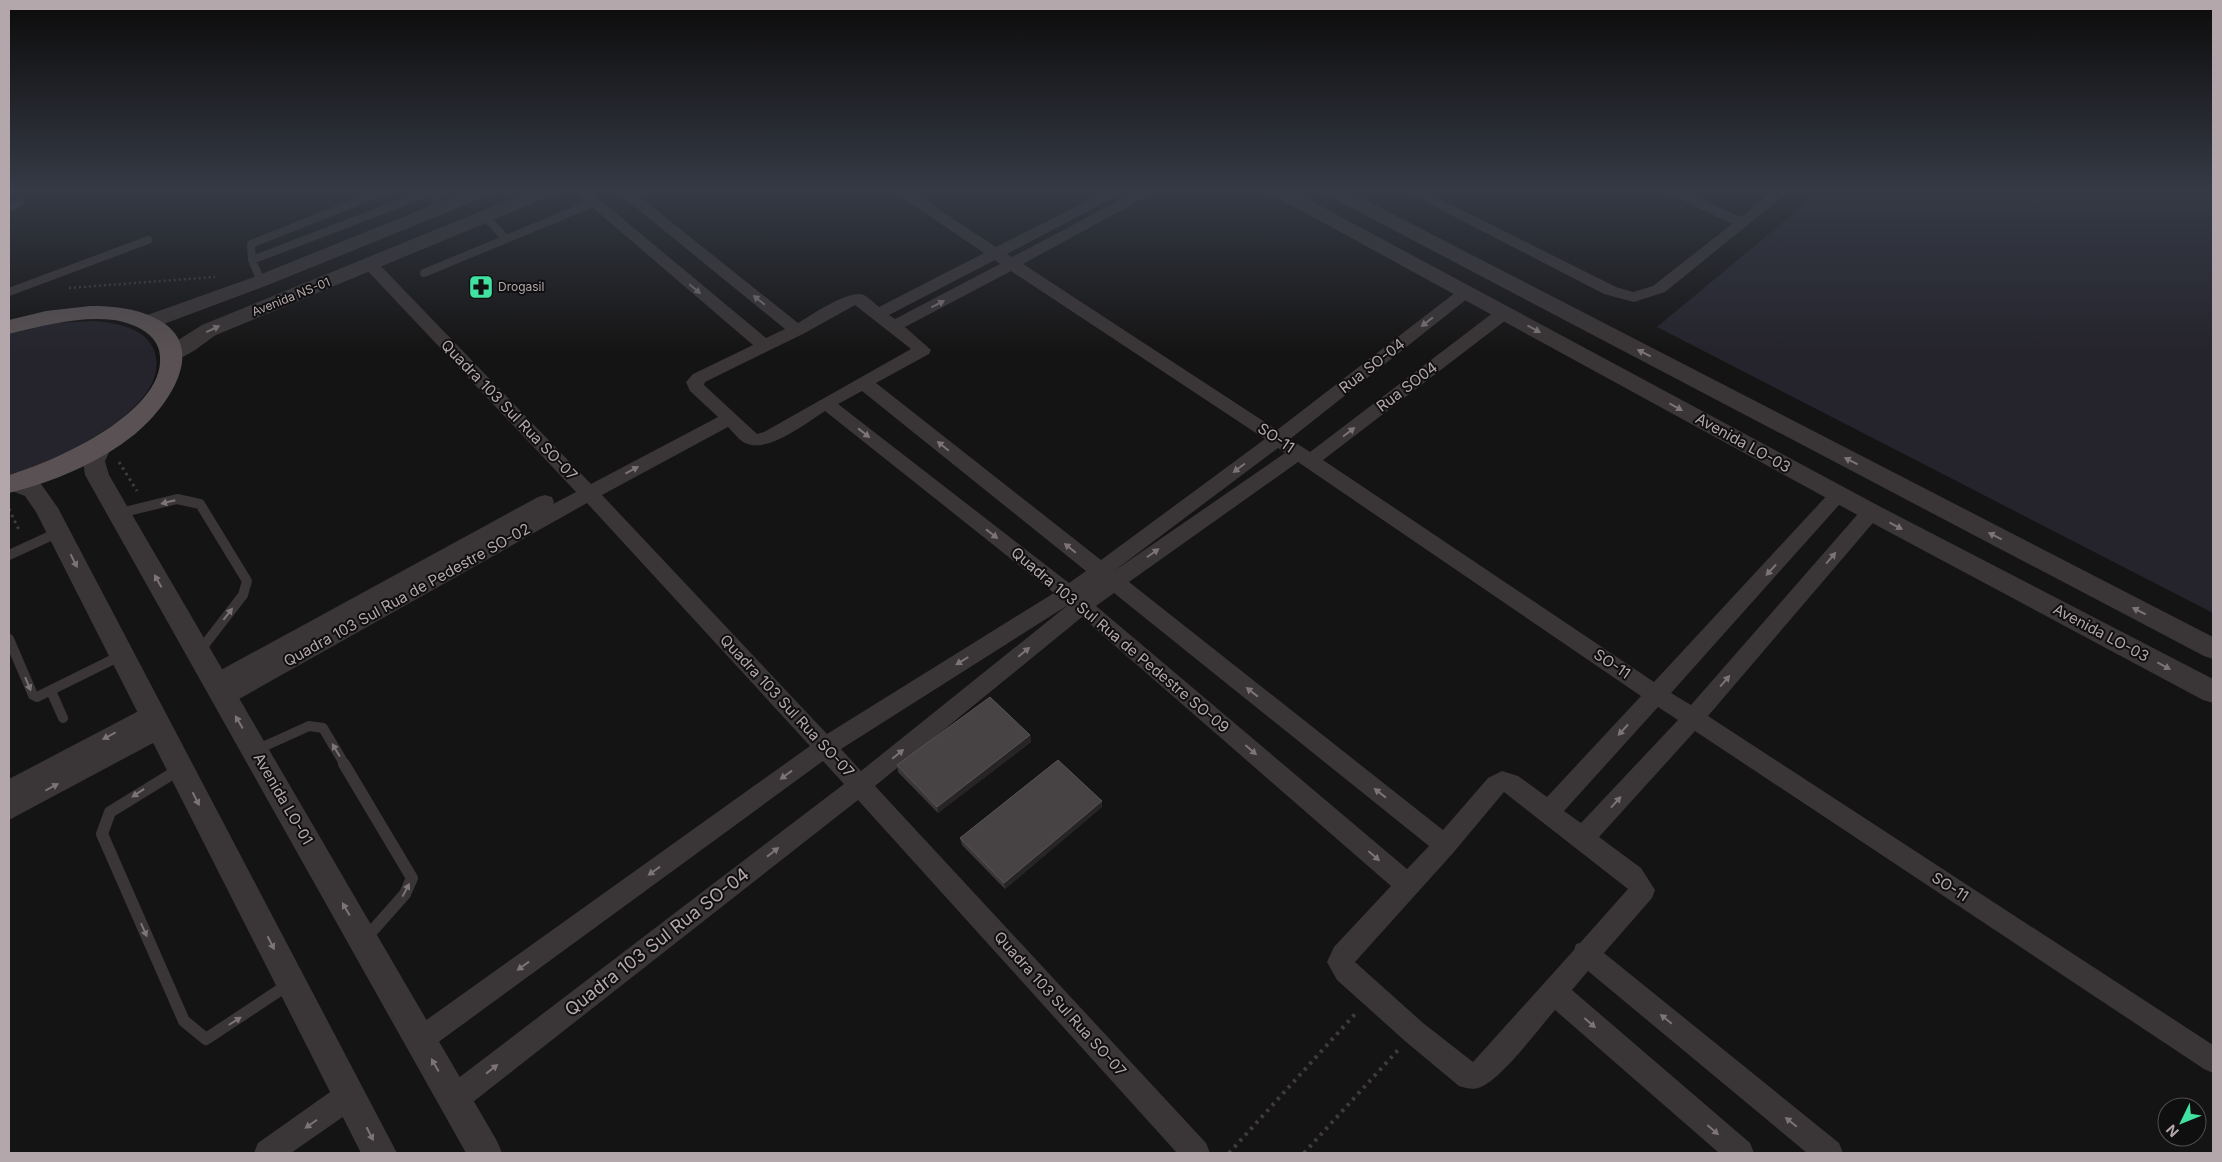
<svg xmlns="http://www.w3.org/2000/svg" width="2222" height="1162" font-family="Inter,sans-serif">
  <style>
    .green { fill: #25242d }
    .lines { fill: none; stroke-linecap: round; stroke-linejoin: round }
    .path-far2 { stroke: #413b3d; stroke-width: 2.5; stroke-dasharray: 2 3; stroke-linecap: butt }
    .path-far1 { stroke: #413b3d; stroke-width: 3; stroke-dasharray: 2.5 4; stroke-linecap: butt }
    .path { stroke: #413b3d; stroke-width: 4; stroke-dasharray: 3 5; stroke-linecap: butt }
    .service-far2 { stroke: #3a3536; stroke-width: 8 }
    .service-far1 { stroke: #3a3536; stroke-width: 10 }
    .service { stroke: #3a3536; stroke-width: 12 }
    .minor { fill: #3a3536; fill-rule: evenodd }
    .tertiary { fill: #3a3536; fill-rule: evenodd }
    .primary { fill: #595153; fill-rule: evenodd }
    .wall { fill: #3a3738 }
    .shaded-wall { fill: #262424 }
    .building { fill: #474344; stroke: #585354 }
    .oneway { fill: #7d7477 }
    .labels { text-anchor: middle; stroke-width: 4; stroke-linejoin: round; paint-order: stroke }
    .far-poi-label { font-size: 12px; fill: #b4a7ac; stroke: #100f0f; text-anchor: start }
    .far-street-label { font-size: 12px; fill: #b4a7ac; stroke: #100f0f }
    .street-label { font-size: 15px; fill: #b4a7ac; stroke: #100f0f }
    .near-street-label { font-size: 18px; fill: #b4a7ac; stroke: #100f0f }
  </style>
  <rect width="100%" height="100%" fill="#151414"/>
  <path class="green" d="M1823 189H2213V613L1657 327Z
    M95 321C115 323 145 327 154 350 176 409 50 463 9 475V334L56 323Z"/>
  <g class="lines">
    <path class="path-far2" d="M69 288 215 277"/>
    <path class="path-far1" d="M119 462 137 491
      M9 509 20 532"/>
    <path class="path" d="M1229 1153 1356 1013
      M1304 1153 1398 1050"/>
    <path class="service-far2" d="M423 189 445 207
      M9 208 21 202
      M486 217 506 239
      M252 260 427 193
      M424 273 593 203
      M261 281 252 260 251 244 390 189
      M9 292 148 240"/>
    <path class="service-far1" d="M120 513 177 499 200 504 247 581 243 595 199 652
      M9 555 59 532
      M9 639 33 695 37 697 122 655
      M51 691 63 718
      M256 750 309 726 323 728 345 765"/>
    <path class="service" d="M344 764 412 878 405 894 366 938
      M180 769 110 812 102 834 184 1021 206 1039 289 984"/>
    <path class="minor" d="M571 189H587L766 338 785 329 613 189H630L798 323C813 314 842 294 859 294 866 294 873 302 879 307L984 253 890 189H908L996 247 1111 189H1130L1007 254 1012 257 1141 189H1160L1023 264 1277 430 1460 289H1472L1474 292 1472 295 1290 439 1310 452 1498 309H1510L1512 313 1510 317 1323 460 1654 682 1832 490 1839 488 1846 490 1848 495 1671 693 1691 705 1864 507 1871 505 1878 507 1881 512 1878 517 1708 716 2213 1045V1073L2204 1069 1695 731 1599 837 1641 868 1655 890 1652 898 1604 953 1839 1143 1843 1153H1807L1588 971 1572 990 1750 1143 1754 1153H1719L1555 1010C1539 1028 1499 1083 1478 1088 1471 1090 1466 1088 1459 1086L1405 1041 1337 980 1327 962 1334 947 1391 886 1082 617 875 786 1206 1143 1210 1153H1177L858 800 464 1109 454 1113 444 1109 440 1099 444 1089 844 784 823 761 429 1049 420 1053 411 1049 407 1040 411 1031 810 746 587 503 232 703 224 706 216 703 213 697 216 692 208 689 205 683 208 677 538 497 545 495 552 497 554 502 553 504 576 492 364 267 362 264 364 261H376L591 484 718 417 690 391 686 382 693 374 753 345ZM995 260 1000 264 895 319 889 315ZM1011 271 1265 439 1101 560 876 383 929 354 931 350 905 327ZM855 305 911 349 764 432 757 434 704 385 705 382 803 334ZM862 391 1086 571 1069 583 838 404ZM825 411 1054 593 827 734 602 495 728 427C733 432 739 440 745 443 768 454 806 423 825 411ZM1278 448 1285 453 1114 571ZM1298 462 1641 696 1547 797 1518 776 1502 771 1488 778 1443 830 1129 582ZM1114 593 1429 846 1407 869 1096 606ZM1068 605 861 771 841 749ZM1658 707 1678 720 1581 823 1564 811ZM1504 792 1628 889 1580 943 1576 944 1574 950 1473 1062 1423 1023 1355 962 1453 853Z
      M1401 189H1420L1616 287 1633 292 1653 286 1732 224 1659 189H1679L1741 217 1775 189H1792L1665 292 1634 302 1604 294Z
      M152 704 160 707 163 713 160 719 168 721 171 728 168 735 9 820V779Z
      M350 1081 360 1085 364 1095 360 1105 291 1153H254L258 1143 340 1085Z"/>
    <path class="tertiary" d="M472 189H498L495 193 268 285 153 328 146 329 139 328 136 323 139 318 254 277Z
      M535 189H561L558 193 216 335C202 344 182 364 164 359L160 354 164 349 202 325Z
      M1266 189H1289L1879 506 2213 679V703L2203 700 1863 518 1269 193Z
      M1320 189H1344L2213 637V659L2204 656 1323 193Z
      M102 436 110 438 113 444 105 461 109 475 497 1141 502 1153H466L85 475 83 461 94 438Z
      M15 475 41 484 58 508 397 1153H361L36 512 25 496 9 490V477Z"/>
    <path class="primary" d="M90 306C113 306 136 308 157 319 211 347 167 408 135 434 99 463 53 482 9 493V475C53 462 173 410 159 350 154 331 131 323 114 320 78 316 43 326 9 334V320L46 311Z"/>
  </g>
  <path class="wall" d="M1030 735 1031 742 938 813 898 772 897 765Z
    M1102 807 1005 889 962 845 960 838Z"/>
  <path class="shaded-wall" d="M1030 735 1031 742 938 813 937 807Z
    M1102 801V807L1005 889 1004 883Z"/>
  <path class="building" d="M990 697 1030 735 937 807 897 765Z
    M1058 760 1102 801 1004 883 960 838Z"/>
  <defs><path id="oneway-solid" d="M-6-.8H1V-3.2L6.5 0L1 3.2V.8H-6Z" transform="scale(1.25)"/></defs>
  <g class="oneway">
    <use href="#oneway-solid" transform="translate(695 289) rotate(40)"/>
    <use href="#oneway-solid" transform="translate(759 300) rotate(-141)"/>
    <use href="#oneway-solid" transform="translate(938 304) rotate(-27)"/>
    <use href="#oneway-solid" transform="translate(1427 322) rotate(142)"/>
    <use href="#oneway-solid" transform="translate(213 329) rotate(-25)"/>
    <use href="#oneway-solid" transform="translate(1534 329) rotate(29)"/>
    <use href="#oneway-solid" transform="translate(1644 353) rotate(-153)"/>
    <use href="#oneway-solid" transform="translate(1676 407) rotate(29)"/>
    <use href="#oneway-solid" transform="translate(1349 432) rotate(-37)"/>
    <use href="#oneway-solid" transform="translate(864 433) rotate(38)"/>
    <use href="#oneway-solid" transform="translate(943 446) rotate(-141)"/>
    <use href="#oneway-solid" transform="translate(1851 461) rotate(-153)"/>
    <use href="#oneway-solid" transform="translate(1239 468) rotate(143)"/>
    <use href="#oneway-solid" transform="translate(632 470) rotate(-28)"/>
    <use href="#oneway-solid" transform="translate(168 502) rotate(166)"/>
    <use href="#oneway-solid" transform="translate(1896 526) rotate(28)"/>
    <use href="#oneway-solid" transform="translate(992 534) rotate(38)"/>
    <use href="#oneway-solid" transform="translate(1995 536) rotate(-153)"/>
    <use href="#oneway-solid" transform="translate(1070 548) rotate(-141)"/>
    <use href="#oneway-solid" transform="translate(1153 553) rotate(-35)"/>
    <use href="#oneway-solid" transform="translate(1831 558) rotate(-49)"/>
    <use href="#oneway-solid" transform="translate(74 561) rotate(63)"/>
    <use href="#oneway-solid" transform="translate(1771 570) rotate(133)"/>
    <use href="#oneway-solid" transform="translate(158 581) rotate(-119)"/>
    <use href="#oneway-solid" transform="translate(2139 611) rotate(-153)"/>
    <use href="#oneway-solid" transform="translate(228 614) rotate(-52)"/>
    <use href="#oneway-solid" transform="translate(1024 652) rotate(-39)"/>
    <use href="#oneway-solid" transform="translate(962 661) rotate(148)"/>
    <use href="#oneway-solid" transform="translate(2164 666) rotate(28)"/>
    <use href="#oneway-solid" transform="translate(1725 681) rotate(-49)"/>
    <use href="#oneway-solid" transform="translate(28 684) rotate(67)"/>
    <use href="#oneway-solid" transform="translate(1252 692) rotate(-142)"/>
    <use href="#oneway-solid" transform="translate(239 722) rotate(-120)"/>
    <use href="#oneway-solid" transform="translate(1623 730) rotate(133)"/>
    <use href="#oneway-solid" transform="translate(109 736) rotate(152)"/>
    <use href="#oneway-solid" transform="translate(336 750) rotate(-121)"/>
    <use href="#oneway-solid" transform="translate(1251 750) rotate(41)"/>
    <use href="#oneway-solid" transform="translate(898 754) rotate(-39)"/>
    <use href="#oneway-solid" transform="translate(786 775) rotate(144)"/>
    <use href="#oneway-solid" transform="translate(52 787) rotate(-28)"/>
    <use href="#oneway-solid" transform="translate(138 793) rotate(146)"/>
    <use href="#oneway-solid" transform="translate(1380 793) rotate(-142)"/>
    <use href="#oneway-solid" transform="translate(196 799) rotate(63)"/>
    <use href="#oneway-solid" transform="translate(1616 802) rotate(-48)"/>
    <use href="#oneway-solid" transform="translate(773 852) rotate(-38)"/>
    <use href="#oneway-solid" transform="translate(1374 856) rotate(41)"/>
    <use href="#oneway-solid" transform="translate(654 871) rotate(144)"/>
    <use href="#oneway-solid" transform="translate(406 890) rotate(-62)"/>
    <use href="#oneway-solid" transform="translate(346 909) rotate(-120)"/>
    <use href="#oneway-solid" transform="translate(144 930) rotate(66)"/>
    <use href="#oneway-solid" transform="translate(271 943) rotate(63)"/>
    <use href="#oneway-solid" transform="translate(523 966) rotate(144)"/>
    <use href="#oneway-solid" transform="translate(1666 1019) rotate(-141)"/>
    <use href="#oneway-solid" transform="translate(235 1021) rotate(-32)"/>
    <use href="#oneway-solid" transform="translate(1590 1023) rotate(41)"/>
    <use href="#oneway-solid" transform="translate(435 1065) rotate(-120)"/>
    <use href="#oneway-solid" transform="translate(492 1069) rotate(-38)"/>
    <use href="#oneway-solid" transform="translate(1791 1122) rotate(-141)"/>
    <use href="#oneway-solid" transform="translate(311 1124) rotate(145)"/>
    <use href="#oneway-solid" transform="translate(1713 1130) rotate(41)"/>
    <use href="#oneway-solid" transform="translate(370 1134) rotate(63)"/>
  </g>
  <linearGradient id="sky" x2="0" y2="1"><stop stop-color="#0c0b0b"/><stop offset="0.54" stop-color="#353a45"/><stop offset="1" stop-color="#353a45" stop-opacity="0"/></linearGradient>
  <rect width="2222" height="352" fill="url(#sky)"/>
  <defs>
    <symbol id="pharmacy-square" viewBox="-11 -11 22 22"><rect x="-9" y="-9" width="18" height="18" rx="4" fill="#40e1a1" stroke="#100f0f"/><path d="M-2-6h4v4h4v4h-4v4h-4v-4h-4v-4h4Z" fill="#111"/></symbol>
  </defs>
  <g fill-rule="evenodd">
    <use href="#pharmacy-square" x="467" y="273" width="28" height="28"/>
  </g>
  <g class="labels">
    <g class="far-poi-label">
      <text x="498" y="291">Drogasil</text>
    </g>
    <g class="far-street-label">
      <text transform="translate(291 297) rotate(-22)" y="4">Avenida NS-01</text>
    </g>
    <g class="street-label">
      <text transform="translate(1372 366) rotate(-38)" y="5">Rua SO-04</text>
      <text transform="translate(1407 387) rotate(-37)" y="5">Rua SO04</text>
      <text transform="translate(509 410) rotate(46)" y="5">Quadra 103 Sul Rua SO-07</text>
      <text transform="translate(1276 438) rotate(34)" y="5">SO-11</text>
      <text transform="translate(1743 443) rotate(29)" y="5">Avenida LO-03</text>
      <text transform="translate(407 595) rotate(-29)" y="5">Quadra 103 Sul Rua de Pedestre SO-02</text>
      <text transform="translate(2101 633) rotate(28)" y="5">Avenida LO-03</text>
      <text transform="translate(1120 640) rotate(40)" y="5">Quadra 103 Sul Rua de Pedestre SO-09</text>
      <text transform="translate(1612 664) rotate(34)" y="5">SO-11</text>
      <text transform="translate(787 706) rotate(47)" y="5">Quadra 103 Sul Rua SO-07</text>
      <text transform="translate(283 799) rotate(60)" y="5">Avenida LO-01</text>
      <text transform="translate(1950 887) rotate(33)" y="5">SO-11</text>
      <text transform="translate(1060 1004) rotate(48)" y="5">Quadra 103 Sul Rua SO-07</text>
    </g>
    <g class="near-street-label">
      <text transform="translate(657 942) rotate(-38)" y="6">Quadra 103 Sul Rua SO-04</text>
    </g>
  </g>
  <rect width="2222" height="1162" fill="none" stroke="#b4a7ac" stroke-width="20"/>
  <g transform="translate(2182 1122) rotate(227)"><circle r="24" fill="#100f0f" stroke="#524c4e"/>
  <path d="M0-4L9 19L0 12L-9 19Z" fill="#40e1a1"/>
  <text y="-8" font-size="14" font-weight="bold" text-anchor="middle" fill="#b4a7ac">N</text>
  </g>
</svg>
